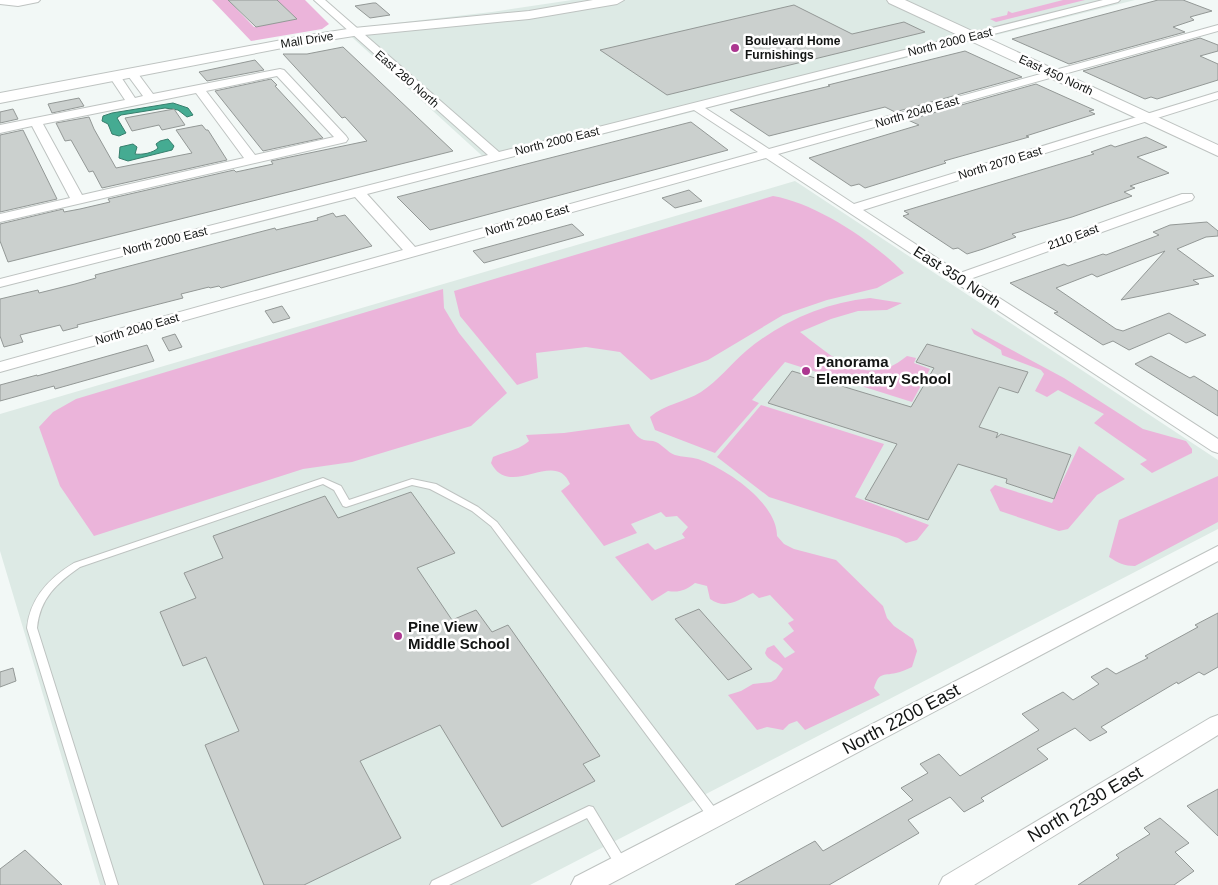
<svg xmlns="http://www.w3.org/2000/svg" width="1218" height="885" font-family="Arial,sans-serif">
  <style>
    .built { fill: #ddeae5 }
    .green { fill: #ebb4da }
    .water { fill: #45ab92; stroke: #367e6c }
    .building { fill: #cbd0ce; stroke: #939896 }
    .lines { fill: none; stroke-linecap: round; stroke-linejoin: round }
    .lane-casing { stroke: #bec3c1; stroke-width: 2 }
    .street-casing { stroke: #bec3c1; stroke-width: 2 }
    .secondary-casing { stroke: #bec3c1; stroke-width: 2 }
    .lane { fill: #fff; fill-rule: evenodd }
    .street { fill: #fff; fill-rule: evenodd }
    .secondary { fill: #fff; fill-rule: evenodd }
    .poi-dot { fill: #ac3790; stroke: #fff; stroke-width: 2 }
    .labels { text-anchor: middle; stroke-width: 5; stroke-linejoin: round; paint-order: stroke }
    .far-street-label { font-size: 12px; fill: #121413; stroke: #fff }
    .far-poi-label { font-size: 12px; font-weight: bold; fill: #121413; stroke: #fff; text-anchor: start }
    .street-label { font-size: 15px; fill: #121413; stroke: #fff }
    .poi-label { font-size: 15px; font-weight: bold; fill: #121413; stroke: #fff; text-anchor: start }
    .near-street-label { font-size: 18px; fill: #121413; stroke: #fff }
  </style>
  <rect width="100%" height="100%" fill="#f2f8f6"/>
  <path class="built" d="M572 0H1135L490 163 343 29 492 12Z
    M795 181 1218 460V529L530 885H100L0 551V414Z"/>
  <path class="green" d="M212 0H228L254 27 297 19 277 0H305L329 24 322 29 251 41Z
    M1063 0H1085L996 22 990 19 1007 15 1008 11 1012 13Z
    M773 196C816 203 874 242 904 273L877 288 827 300 783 315 708 360 651 380 620 352 586 347 536 353 538 378 517 385 460 316 454 291Z
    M443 289 444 308 459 333 507 393 471 426 352 462 303 469 94 536 60 486 39 427 53 412 76 399Z
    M870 298 902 303 887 310 858 311 831 319 800 332C833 357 866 390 907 356L916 358 914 363 930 369 912 402 785 362 752 400 759 403 715 453 655 430 650 417C665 404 685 402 701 392 718 381 731 364 746 351 782 321 824 303 870 298Z
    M971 328 1064 378 1143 429 1186 441 1192 449V453L1152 473 1140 464 1147 460 1094 423 1104 414 1058 390 1047 397 1035 391 1044 374 1041 370 1002 355 1001 350 974 334Z
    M761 405 884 444 855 497 929 525 917 540 906 543 898 538 769 497 717 457Z
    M629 424C632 430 637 438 644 440 648 441 652 440 656 442 663 445 667 452 675 455 682 457 690 457 698 459 727 469 777 503 777 536L784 544 794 549 836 560 883 606 887 618 894 626 913 639 917 651 912 667C907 669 901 672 896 673 882 676 879 672 874 688L880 695 805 730 797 721 789 724 783 730 767 727 757 730 728 695 741 691 753 684 771 682 776 679 783 669C778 662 768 661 765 653L767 648 774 645 785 658 795 652 783 639 794 631 788 623 794 620 770 595 759 598 753 593C738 600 726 610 710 599L707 586 695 583C686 590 679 593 668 591L652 601 615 557 648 543 655 550 685 538 682 534 688 527 677 516 666 517 661 512 631 524 637 533 604 546 561 491 570 484C555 448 510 500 491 463L493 457C505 451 518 451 529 441L526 435 564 433Z
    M1079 446 1125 479 1097 495 1068 529 1059 531 1000 511 990 490 995 485 1052 503Z
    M1218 476V522L1135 566C1124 566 1118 563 1109 557L1119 520Z"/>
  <path class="water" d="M173 103 188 108 193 115 187 117 178 110 165 108 121 115 117 118 126 133 119 136 112 134 108 124 102 121 103 116 112 113Z
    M168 139 174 146 172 150 128 161 119 158 120 147 133 144 137 147 135 154C142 155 153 153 158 148L156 144 160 141Z"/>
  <path class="building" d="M228 0H277L297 19 256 27Z
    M1158 0H1183L1212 11 1190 17 1194 20 1173 27 1185 32 1069 64 1012 39Z
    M373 3H376L390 15 370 18 355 6Z
    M794 5 852 34 904 22 925 32 667 95 600 50Z
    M1200 38 1218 45V51L1200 56 1218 64V80L1157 99 1151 97 1145 99 1083 71Z
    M343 47 453 151 8 262 0 241V224L63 209 64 212 80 209 110 202 108 199 234 170 236 172 273 164 271 161 367 141 345 117 342 118 283 54H307Z
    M965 51 1022 77 895 112 885 107 769 136 730 110 830 86 828 85Z
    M255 60 264 70 207 81 199 72Z
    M271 79 277 85 275 86 323 138 263 151 215 91Z
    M1036 84 1094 110 1089 111 1095 114 1026 136 1029 137 944 161 946 163 865 188 859 184 851 186 809 158 919 125 908 120Z
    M79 98 84 106 52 113 48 104Z
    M13 109 18 119 0 123V112Z
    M174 109 185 125 162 130 159 125 132 131 125 118Z
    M89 117 94 129 116 168 192 153 176 130 202 125 206 130H208L227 160 102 188 93 171 89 172 71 140 65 141 56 123Z
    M691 122 728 150 430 230 397 197Z
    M23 130 57 199 0 212V135Z
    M1146 137 1167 147 1137 157 1169 173 1130 186 1135 188 1124 192 1132 196 1072 217 1012 234 1016 237 983 249 967 254 958 248 953 249 903 216 909 214 904 211 1094 154 1091 152 1111 145 1115 147Z
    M689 190 702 201 675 208 662 198Z
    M333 213 336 217 345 215 372 246 221 288 219 286 210 288 209 287 181 294 183 298 77 325 78 327 63 331 60 325 20 335 23 342 4 347 0 336V299L38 290 39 293 75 284 96 278 95 275 275 228 276 230 318 220 317 218Z
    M1207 222 1218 231V236L1206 237 1177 249 1214 276 1193 280 1199 284 1121 300 1165 251 1097 277 1092 274 1056 288 1116 329 1123 331 1169 313 1206 335 1186 343 1169 333 1129 350 1113 341 1103 345 1054 313 1058 312 1010 283 1064 264 1068 266 1103 254 1106 255 1159 235 1153 232 1170 225Z
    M572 224 584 235 484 263 473 251Z
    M282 306 290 318 273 323 265 311Z
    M175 334 182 347 169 351 162 338Z
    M927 344 1028 372 1018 393 999 387 979 427 998 433 996 438 1001 434 1071 455 1054 499 1006 483 1007 479 958 464 928 520 865 499 897 444 768 403 792 371 911 407 934 368 916 362Z
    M147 345 154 361 55 389 54 386 0 401V385L37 375V376Z
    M1151 356 1190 378 1194 376 1218 391V416L1135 364Z
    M411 492 455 553 417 568 452 620 476 610 492 632 508 625 600 756 583 764 595 781 502 827 440 725 360 761 401 838 304 885H264L205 745 239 731 206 657 183 666 160 612 196 598 184 573 223 558 213 536 325 496 338 518Z
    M699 609 752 669 728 680 675 619Z
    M1218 613V667L1204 675 1199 672 1178 684 1177 682 1101 727 1107 732 1090 741 1075 728 1037 749 1048 759 981 798 984 801 964 812 950 797 908 820 919 833 829 885H735L815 841 823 851 913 800 901 788 928 773 920 764 939 754 960 776 1039 730 1022 714 1063 692 1073 700 1099 684 1091 677 1107 668 1116 674 1148 658 1145 656 1198 627 1195 625Z
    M13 668 16 681 0 687V672Z
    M1218 789V836L1187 806Z
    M1160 818 1189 843 1175 852 1194 871 1174 885H1078L1119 858 1116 855 1150 834 1144 828Z
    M25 850 62 885H0V869Z"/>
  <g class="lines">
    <defs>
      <path id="lane" d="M323 478 341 486 349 500 412 479 436 484 478 507 497 522 718 812 720 816 718 820 714 821 710 820 491 526 472 511 430 489 412 485 346 507 343 506 334 490 323 484 80 567C57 583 40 598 37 628L118 885H106L27 628C30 598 49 578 74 563Z
        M589 806 593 807 625 860 627 864 625 868 621 870 617 868 587 818 449 885H430L432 881Z"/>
      <path id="street" d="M0 0H40L38 2 18 6 0 4Z
        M314 0H325L499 152 1103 0H1120L1118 2 705 108 769 149 1218 25V31L778 154 854 204 1218 92V99L863 210 960 273 1182 194H1192L1194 197 1192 200 970 279 1218 439V453L1212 451 766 158 0 372V362L403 250 355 197 0 287V279L488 155ZM694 110 758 152 415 247 367 194Z
        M280 69 284 70 346 136 348 139 346 142 0 222V214L70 198 32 126 0 133V125L125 100 109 76 115 73 119 74 135 98 143 96 126 73 132 70 136 71 153 94ZM277 76 334 137 255 155 206 91ZM196 93 244 158 82 195 43 124Z
        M1218 546V561L608 885H571L575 877Z
        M1218 715V735L974 885H939L943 877 1210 718Z"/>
      <path id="secondary" d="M593 0H624L617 4 529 19 354 36 303 44 0 103V93L303 36 354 28 529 11Z
        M887 0H905L1218 145V156L889 3Z"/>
    </defs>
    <use href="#lane" class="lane-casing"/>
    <use href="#street" class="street-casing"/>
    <use href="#secondary" class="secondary-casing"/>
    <use href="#lane" class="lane"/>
    <use href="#street" class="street"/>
    <use href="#secondary" class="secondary"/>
  </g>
  <g class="poi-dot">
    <circle cx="735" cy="48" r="5"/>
    <circle cx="806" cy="371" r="5"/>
    <circle cx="398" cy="636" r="5"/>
  </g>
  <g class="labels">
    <g class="far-street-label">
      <text transform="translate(307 40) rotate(-9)" y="4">Mall Drive</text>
      <text transform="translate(950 42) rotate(-14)" y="4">North 2000 East</text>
      <text transform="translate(1056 75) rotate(25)" y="4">East 450 North</text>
      <text transform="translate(407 79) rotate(41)" y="4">East 280 North</text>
      <text transform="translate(917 112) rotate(-16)" y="4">North 2040 East</text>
      <text transform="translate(557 141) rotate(-14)" y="4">North 2000 East</text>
      <text transform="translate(1000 163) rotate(-17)" y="4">North 2070 East</text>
      <text transform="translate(527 220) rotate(-16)" y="4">North 2040 East</text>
      <text transform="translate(1073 237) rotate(-20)" y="4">2110 East</text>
      <text transform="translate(165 241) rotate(-14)" y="4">North 2000 East</text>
      <text transform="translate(137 329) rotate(-16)" y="4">North 2040 East</text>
    </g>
    <g class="far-poi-label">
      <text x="745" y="45">Boulevard Home<tspan x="745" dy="14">Furnishings</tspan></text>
    </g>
    <g class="street-label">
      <text transform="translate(957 277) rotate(33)" y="5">East 350 North</text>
    </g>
    <g class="poi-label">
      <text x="816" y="367">Panorama<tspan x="816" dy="17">Elementary School</tspan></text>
      <text x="408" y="632">Pine View<tspan x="408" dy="17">Middle School</tspan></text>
    </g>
    <g class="near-street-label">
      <text transform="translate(901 719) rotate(-28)" y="6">North 2200 East</text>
      <text transform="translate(1085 804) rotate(-31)" y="6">North 2230 East</text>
    </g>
  </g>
</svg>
